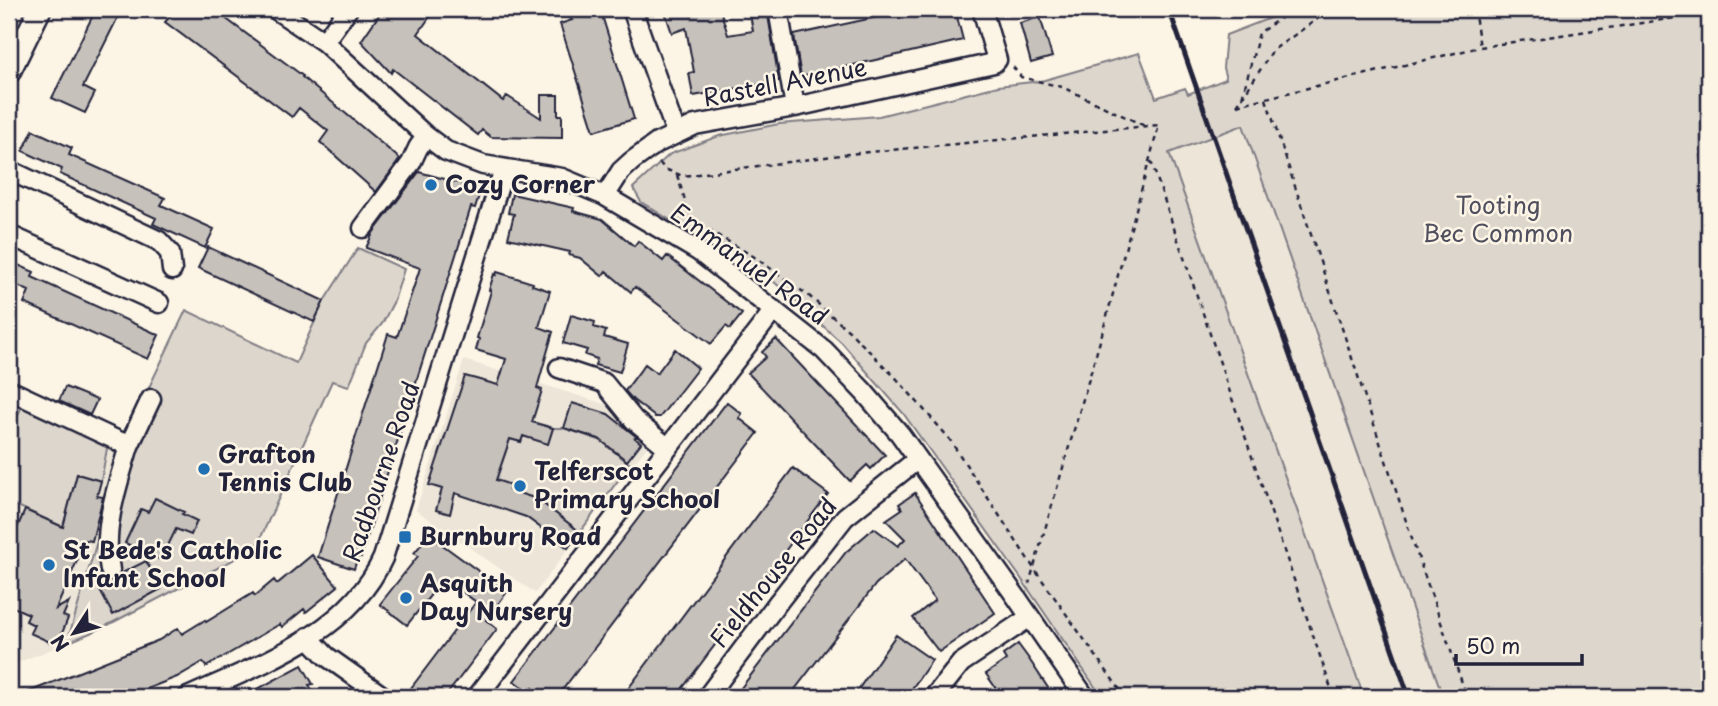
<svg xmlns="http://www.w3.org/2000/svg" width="1718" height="706" font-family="'Playpen Sans',sans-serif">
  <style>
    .built { fill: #ece5d8 }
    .green { fill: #dcd6cc; stroke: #7f7c84; stroke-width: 2 }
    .building { fill: #c6c1bb; stroke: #22223b; stroke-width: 2 }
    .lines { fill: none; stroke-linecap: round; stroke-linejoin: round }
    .minor-casing { stroke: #22223b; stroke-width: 23 }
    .major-casing { stroke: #22223b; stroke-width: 26 }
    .path { stroke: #22223b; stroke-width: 2.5; stroke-dasharray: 5 5; stroke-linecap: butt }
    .minor { stroke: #fcf5e5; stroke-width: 18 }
    .major { stroke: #fcf5e5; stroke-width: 21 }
    .rail { stroke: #22223b; stroke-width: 5 }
    .poi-dot { fill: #1f6fb2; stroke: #fcf5e5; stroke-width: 2.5 }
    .labels { text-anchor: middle; stroke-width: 5; stroke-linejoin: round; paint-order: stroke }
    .street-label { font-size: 24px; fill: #22223b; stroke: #fcf5e5 }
    .poi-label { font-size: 24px; font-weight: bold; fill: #22223b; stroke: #fcf5e5; text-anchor: start }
    .park-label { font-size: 24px; fill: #504f5f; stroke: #fcf5e5 }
  </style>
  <rect width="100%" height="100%" fill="#fcf5e5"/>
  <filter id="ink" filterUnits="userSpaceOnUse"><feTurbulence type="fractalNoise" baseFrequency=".0143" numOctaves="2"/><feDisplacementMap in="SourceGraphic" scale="14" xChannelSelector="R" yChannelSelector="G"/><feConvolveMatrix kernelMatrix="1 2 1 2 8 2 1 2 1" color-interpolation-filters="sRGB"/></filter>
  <g filter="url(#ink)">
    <path class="built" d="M1243 125 1443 697H1364L1169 152Z
      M464 360 611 406 655 438 632 465 535 593 416 510Z
      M9 433 122 444 113 487 67 643 9 666Z"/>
    <path class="green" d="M1270 9H1709V697H1443L1243 125 1169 153 1364 697H1102L1020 577 903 413 842 343 762 271 710 237 701 239 641 202 633 188 670 154 719 136 779 124 879 116 998 86 1041 81 1139 53 1156 98 1185 88 1188 94 1226 79 1223 68 1226 35 1273 17Z
      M358 248 404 269 394 301 382 324 366 343 349 386 332 381 256 548 104 627 67 643 113 487 119 450 186 310 296 363 324 301Z
      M25 400 109 438 101 481 77 474 63 527 9 502V433Z
      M553 428H564L608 443V447L630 464 580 532 543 504 509 490 496 480 510 439 521 442 523 436 548 443Z"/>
    <path class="building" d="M96 9H122L83 87 95 93 85 113 52 98Z
      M176 9H213L303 76 302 77 400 159 376 192 320 142 328 131 299 108 292 117 165 22Z
      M383 9H435L418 34 503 101 507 96 541 118V95H558V115H562V138L491 137 482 130 478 135 393 69 391 73 361 41Z
      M561 9H600L634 119 594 131 560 24 572 20Z
      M664 9H689L691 15 709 9H720L728 35 753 31 749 9H767L779 81 693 96 689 73 694 72 686 28 672 33Z
      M914 9H955L963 40 801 77 794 35Z
      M1040 17 1052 57 1031 63 1020 23Z
      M33 130 72 148 69 155 165 198 161 205 214 229 205 248 153 224 156 218 60 174 62 169 23 151Z
      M419 172 481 189 475 208 471 207 361 557 358 556 354 569 318 557 388 334 397 337 420 268 366 248 373 233Z
      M512 194 574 208 573 211 602 219 634 246 638 241 663 261 667 256 742 314 730 329 726 326 711 344 635 287 631 292 606 271 602 276 580 258 569 255 570 252 508 238 514 214 508 213Z
      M208 247 324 301 314 322 198 268Z
      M9 261 34 272 32 277 159 335 148 359 24 303 29 291 9 282Z
      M497 272 533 283 532 285 550 291 539 327 553 332 537 388 542 390 532 422 553 428 548 444 523 436 521 442 510 439 496 480 511 485 509 490 537 499 580 532 568 548 526 517 455 493 450 514 436 510 442 489 429 485 465 376 498 385 506 359 476 350 479 339 477 338 491 291 489 290 494 274 496 275Z
      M571 315 595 322 594 327 606 331 604 337 628 344 620 372 595 365 597 359 585 355 587 350 563 343Z
      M776 339 885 455 871 469 867 465 850 481 748 373 766 357 762 352Z
      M675 349 698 368 660 417H655L633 400 625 391 645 364 657 373Z
      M65 387 97 400 90 415 59 401Z
      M727 402 742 414 739 418 758 433 557 697H545L533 688 530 693 514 681Z
      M572 403 608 414 637 437 635 438 641 443 627 461 599 439 564 428Z
      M793 468 828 494 812 515 676 697H622Z
      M77 474 101 481 97 496 103 497 92 541 86 540 56 609 69 602 63 616 68 618 59 641 54 639 52 643 30 633 34 625 26 621 29 614 9 605V546L25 510 63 527Z
      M915 493 995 613 939 652 913 618 935 600 905 559 876 584 789 697H734L846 552 874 528 898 546 905 539 886 520 902 509 899 504Z
      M155 498 184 512 182 514 197 521 191 535 176 529 161 560 125 543 141 509 148 512Z
      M429 535 507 592 486 620 497 629 445 697H412L416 692 411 688 476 602 444 578 407 625 380 604 418 556 414 553Z
      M312 555 338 586 306 612 304 609 282 627 280 624 206 667 203 662 177 677 126 697H16L159 640 178 628 182 634 205 620 206 622 253 593 255 596 274 580 277 584Z
      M146 561 161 589 113 615 98 587 116 579 120 574Z
      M896 635 932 660 906 697H853Z
      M1018 644 1029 659 1054 697H1002L986 674 1006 660 1003 655Z
      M302 665 313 684 309 685 316 697H243Z"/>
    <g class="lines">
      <defs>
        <path id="minor" d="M275 9 324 42 426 136 446 151 483 165 562 178 605 196 698 251 824 350 864 392 900 434 1017 598 1085 697
          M632 9 676 133
          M778 9 795 107
          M324 42 348 9
          M9 170 159 241 170 253 172 270
          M605 196 621 171 632 161 657 143 695 125 795 107 994 63 997 60 982 9
          M363 228 411 163 418 148 426 136
          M9 235 159 303
          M559 368 604 383 634 420 667 447
          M9 390 129 446C117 486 102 529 110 570
          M129 446 151 399
          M308 637 326 656 384 697
          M188 697C258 665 349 634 383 558L504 169
          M477 697 774 310
          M707 697 779 601 845 517 918 459
          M934 697 961 663 1030 617"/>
        <path id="major" d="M9 72 40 9"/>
      </defs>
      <use href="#minor" class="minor-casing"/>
      <use href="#major" class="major-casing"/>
      <path class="path" d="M1474 9 1480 47
        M1013 67 1021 77 1062 87 1145 126
        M1242 98 1273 50 1316 20 1328 9
        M1266 99 1414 545 1467 697
        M1237 105 1480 47 1709 13
        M1237 105 1242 98 1259 33 1293 9
        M1151 161 1334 697
        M659 163 667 170 683 176 848 154 1159 125 1102 334 1029 584
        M677 175 685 200 684 216 753 256 809 296 849 331 897 379 948 437 1035 570 1125 697"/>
      <use href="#minor" class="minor"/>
      <use href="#major" class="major"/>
      <path class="rail" d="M1169 9 1409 697"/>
    </g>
  </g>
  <g class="poi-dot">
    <circle cx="431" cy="185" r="7"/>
    <circle cx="204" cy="469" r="7"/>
    <circle cx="520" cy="486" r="7"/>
    <rect x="398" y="530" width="14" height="14" rx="3.5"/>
    <circle cx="49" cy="565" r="7"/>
    <circle cx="406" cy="598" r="7"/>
  </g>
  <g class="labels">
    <g class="street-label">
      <text transform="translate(785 83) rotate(-11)" y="8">Rastell Avenue</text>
      <text transform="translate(749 265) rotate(36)" y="8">Emmanuel Road</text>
      <text transform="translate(382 472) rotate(-71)" y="8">Radbourne Road</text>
      <text transform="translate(774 573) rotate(-51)" y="8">Fieldhouse Road</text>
    </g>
    <g class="poi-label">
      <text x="445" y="193">Cozy Corner</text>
      <text x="218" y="463">Grafton<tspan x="218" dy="28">Tennis Club</tspan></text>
      <text x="534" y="480">Telferscot<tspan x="534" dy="28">Primary School</tspan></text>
      <text x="419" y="545">Burnbury Road</text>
      <text x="63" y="559">St Bede's Catholic<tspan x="63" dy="28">Infant School</tspan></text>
      <text x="420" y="592">Asquith<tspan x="420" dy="28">Day Nursery</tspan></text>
    </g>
    <g class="park-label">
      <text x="1498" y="214">Tooting<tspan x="1498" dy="28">Bec Common</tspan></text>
    </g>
  </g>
  <rect width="1718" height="706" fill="none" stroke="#fcf5e5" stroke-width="35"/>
  <rect x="18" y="18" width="1683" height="671" fill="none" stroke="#22223b" stroke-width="2.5" filter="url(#ink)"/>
  <g transform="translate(74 633) rotate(234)" stroke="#fcf5e5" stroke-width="5" paint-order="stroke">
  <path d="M0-5L12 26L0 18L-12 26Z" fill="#22223b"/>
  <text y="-10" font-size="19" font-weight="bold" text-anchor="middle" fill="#22223b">N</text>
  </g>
  <path d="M1456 654v10h126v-10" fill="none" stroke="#22223b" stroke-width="3.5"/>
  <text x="1466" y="654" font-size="21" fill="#22223b" stroke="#fcf5e5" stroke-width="5" paint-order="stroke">50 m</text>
</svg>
